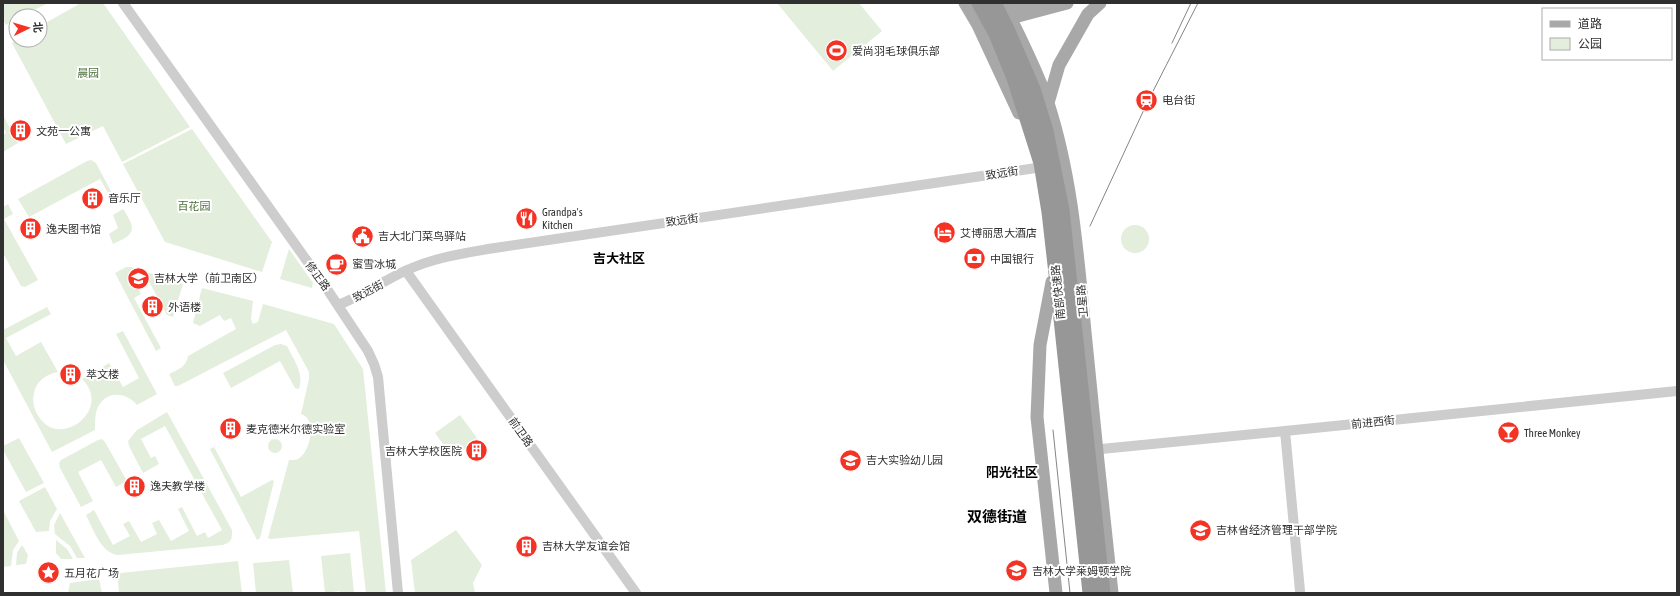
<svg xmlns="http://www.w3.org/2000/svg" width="1680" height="596" font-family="'Asap Condensed','Noto Sans SC',sans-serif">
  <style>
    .green { fill: #e4eedd }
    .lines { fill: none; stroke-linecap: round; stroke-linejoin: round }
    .minor { stroke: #cdcdcd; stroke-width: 10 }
    .major { stroke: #a8a8a8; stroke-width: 13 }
    .tram { stroke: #858585; stroke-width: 1 }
    .highway-bridge { stroke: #979797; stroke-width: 15 }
    .labels { text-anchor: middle; stroke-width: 4; stroke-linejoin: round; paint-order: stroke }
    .poi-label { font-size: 11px; fill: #303030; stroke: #fff; text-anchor: start }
    .park-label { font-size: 11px; fill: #4b7039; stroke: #fff }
    .street-label { font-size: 11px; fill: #303030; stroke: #fff }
    .quarter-label { font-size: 13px; font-weight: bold; fill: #000; stroke: #fff }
    .district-label { font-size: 15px; font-weight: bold; fill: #000; stroke: #fff }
  </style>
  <rect width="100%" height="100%" fill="#fff"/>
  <path class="green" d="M3 3H48L23 16H16V19L6 25 3 20Z
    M81 3H103L190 127 122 162 103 126 66 144 12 43 16 39 40 40V26Z
    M777 3H859L882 31 833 71Z
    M3 115 18 143 3 152V135L6 133 3 127Z
    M192 129 272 242 262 272 165 242 123 164Z
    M91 160 96 163 114 197 111 198 100 179 29 217 18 199 87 161Z
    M8 204 13 214 4 219 38 280 25 287 21 286 3 253V207Z
    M123 209C126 213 128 217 130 221 137 235 123 239 113 244L109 234 118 228 113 215Z
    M1121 239a14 14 0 1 1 28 0a14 14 0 1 1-28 0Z
    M289 249 313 283 312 288 280 279Z
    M126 267H131L183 284 173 317 167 315 145 274 133 280 141 294 134 298 161 348 156 351 115 273Z
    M202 288 253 301 251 319 253 324 258 322 263 304 334 324 363 369 386 593H366L359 531 270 539 268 538 289 460C291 460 296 460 298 459 311 452 317 418 301 414L309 379V372L286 330 178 386H175L169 374C179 369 186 367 188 356L236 329 231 318 224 321 220 315 200 326 193 323Z
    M47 307 51 314 6 338 16 356 41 342 58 372C47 374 36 381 34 393 32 402 34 410 39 417 60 450 113 409 82 379L109 363 123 387 139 378 116 334 123 331 157 394 137 405C127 393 109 390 99 405 95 412 95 421 95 430L52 452 3 360V330Z
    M281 344 287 346C294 361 304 372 299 389L295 388 280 361 231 388 223 373 275 345Z
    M167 412 232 530C232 539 232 542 223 545L118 555C101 553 93 529 86 515L94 510 113 545 130 536 123 524 129 521 141 542 157 534 152 523 159 520 171 541 189 531 178 509 182 507 197 536 205 532 208 538 222 530 165 426 141 439 151 458 155 456 159 464 143 473 129 446 128 441 137 430Z
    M460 415 477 438 473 440 474 442 453 458 435 433Z
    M19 438 44 483 26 492 3 450V446Z
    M268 446a7 7 0 1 1 14 0a7 7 0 1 1-14 0Z
    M102 439 105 442 127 481 116 487 101 460 78 472 93 501 81 507 60 468 59 463 61 460 98 440Z
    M214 447 241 497 272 480 274 481 260 538 257 540 210 449Z
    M45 487 57 509 50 521 49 531 36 532 19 501Z
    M3 510 19 541 13 550 11 566 3 567Z
    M60 513 85 558H77L70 546 55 534 54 525Z
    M456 530 482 565 473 583 475 593H415L411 560Z
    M56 540 67 549 73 559H61L56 553Z
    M22 545 28 555 26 564 16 565 17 553Z
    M350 553 354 593H340V591L325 593 321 556Z
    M289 560 293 593H256L253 563Z
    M238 561 242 593H119L118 582 120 573Z
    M37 573a11 11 0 1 1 22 0a11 11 0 1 1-22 0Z
    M99 579 102 593H68L70 583Z"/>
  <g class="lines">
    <path class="minor" d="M123 3 327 289 368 351 374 364 378 377 398 593
      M406 271 636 593
      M338 305C362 296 383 281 407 270 434 258 459 254 488 249L1036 168
      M1285 431 1300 591
      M1091 450 1285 431 1677 391"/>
    <path class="major" d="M965 3 978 25 1019 113
      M1003 3C1019 36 1036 68 1048 103 1073 180 1078 262 1086 342 1094 426 1103 509 1112 593
      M1000 13 1006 10 1032 3
      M1003 20 1067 3
      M1048 103 1059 65 1088 14 1100 3
      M1052 282 1040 345 1037 417 1056 593"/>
    <path class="tram" d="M1172 43 1191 3
      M1090 226 1148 101 1198 3
      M1053 430 1070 593"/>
    <path class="highway-bridge" d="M979 3 996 34 1014 78 1041 163 1049 212 1059 300 1090 593
      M994 3 1007 29 1033 89 1046 131 1062 210 1103 593"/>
  </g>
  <defs>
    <symbol id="stadium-disc" viewBox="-11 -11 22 22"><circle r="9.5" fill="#f43325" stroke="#fff"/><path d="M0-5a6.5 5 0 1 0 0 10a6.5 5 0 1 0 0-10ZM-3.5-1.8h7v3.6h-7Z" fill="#fff"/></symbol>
    <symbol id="station-disc" viewBox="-11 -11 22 22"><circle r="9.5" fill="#f43325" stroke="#fff"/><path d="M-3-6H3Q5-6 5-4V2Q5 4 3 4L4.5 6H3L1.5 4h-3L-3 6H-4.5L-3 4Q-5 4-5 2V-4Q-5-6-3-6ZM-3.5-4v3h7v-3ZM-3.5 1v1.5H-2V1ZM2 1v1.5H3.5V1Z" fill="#fff"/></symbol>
    <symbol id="building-disc" viewBox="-11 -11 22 22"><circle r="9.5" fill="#f43325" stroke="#fff"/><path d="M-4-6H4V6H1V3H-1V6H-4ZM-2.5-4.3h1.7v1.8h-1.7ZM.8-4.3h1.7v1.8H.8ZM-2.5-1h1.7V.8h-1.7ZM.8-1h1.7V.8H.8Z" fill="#fff"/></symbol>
    <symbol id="restaurant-disc" viewBox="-11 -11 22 22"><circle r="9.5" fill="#f43325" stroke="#fff"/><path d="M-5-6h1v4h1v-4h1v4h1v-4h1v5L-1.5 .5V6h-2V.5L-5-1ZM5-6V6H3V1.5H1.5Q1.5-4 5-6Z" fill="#fff"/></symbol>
    <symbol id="hotel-disc" viewBox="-11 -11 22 22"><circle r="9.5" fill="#f43325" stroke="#fff"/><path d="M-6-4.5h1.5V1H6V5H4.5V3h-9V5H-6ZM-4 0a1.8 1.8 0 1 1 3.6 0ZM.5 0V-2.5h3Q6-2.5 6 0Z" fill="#fff"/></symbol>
    <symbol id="civic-disc" viewBox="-11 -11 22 22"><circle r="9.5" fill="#f43325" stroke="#fff"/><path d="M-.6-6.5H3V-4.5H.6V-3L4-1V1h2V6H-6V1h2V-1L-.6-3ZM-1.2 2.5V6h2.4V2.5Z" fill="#fff"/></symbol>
    <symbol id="bank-disc" viewBox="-11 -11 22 22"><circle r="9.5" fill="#f43325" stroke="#fff"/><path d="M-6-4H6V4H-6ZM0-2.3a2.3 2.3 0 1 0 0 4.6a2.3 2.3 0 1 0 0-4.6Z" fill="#fff"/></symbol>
    <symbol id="cafe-disc" viewBox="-11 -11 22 22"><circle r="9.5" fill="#f43325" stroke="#fff"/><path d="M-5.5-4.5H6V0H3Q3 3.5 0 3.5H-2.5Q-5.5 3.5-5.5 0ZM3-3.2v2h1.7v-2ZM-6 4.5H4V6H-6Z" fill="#fff"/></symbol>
    <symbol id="university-disc" viewBox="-11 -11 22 22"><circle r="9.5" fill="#f43325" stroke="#fff"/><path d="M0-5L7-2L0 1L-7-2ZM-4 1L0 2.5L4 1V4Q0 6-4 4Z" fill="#fff"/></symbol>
    <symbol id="bar-disc" viewBox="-11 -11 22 22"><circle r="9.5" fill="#f43325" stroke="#fff"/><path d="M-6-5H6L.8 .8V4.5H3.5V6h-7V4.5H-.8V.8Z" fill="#fff"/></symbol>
    <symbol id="school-disc" viewBox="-11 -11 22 22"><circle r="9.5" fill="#f43325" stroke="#fff"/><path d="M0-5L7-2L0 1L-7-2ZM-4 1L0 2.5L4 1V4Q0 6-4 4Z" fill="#fff"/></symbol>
    <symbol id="sight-disc" viewBox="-11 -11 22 22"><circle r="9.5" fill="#f43325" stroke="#fff"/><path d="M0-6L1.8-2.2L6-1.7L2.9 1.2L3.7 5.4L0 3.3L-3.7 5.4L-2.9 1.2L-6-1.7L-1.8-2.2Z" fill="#fff"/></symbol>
  </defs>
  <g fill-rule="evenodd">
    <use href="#stadium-disc" x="824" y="38" width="25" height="25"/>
    <use href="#station-disc" x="1134" y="88" width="25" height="25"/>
    <use href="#building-disc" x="8" y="118" width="25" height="25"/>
    <use href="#building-disc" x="80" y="186" width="25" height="25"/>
    <use href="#restaurant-disc" x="514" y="206" width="25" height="25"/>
    <use href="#building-disc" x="18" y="216" width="25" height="25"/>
    <use href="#hotel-disc" x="932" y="220" width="25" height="25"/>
    <use href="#civic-disc" x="350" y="224" width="25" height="25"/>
    <use href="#bank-disc" x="962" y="246" width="25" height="25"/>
    <use href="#cafe-disc" x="324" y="252" width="25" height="25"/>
    <use href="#university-disc" x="126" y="266" width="25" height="25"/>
    <use href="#building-disc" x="140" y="294" width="25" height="25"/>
    <use href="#building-disc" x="58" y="362" width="25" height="25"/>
    <use href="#building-disc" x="218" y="416" width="25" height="25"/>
    <use href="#bar-disc" x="1496" y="420" width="25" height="25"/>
    <use href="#building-disc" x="464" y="438" width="25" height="25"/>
    <use href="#school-disc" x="838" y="448" width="25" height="25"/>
    <use href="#building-disc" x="122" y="474" width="25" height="25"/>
    <use href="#university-disc" x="1188" y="518" width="25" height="25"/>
    <use href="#building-disc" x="514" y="534" width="25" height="25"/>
    <use href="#university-disc" x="1004" y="558" width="25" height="25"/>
    <use href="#sight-disc" x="36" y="560" width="25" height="25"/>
  </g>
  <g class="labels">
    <g class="poi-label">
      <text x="852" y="55">爱尚羽毛球俱乐部</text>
      <text x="1162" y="104">电台街</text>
      <text x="36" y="135">文苑一公寓</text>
      <text x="108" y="202">音乐厅</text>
      <text x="542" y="216">Grandpa's<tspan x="542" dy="13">Kitchen</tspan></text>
      <text x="46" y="233">逸夫图书馆</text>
      <text x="960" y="237">艾博丽思大酒店</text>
      <text x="378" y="240">吉大北门菜鸟驿站</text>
      <text x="990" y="263">中国银行</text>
      <text x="352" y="268">蜜雪冰城</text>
      <text x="154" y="282">吉林大学（前卫南区）</text>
      <text x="168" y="311">外语楼</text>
      <text x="86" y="378">萃文楼</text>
      <text x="246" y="433">麦克德米尔德实验室</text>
      <text x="1524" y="437">Three Monkey</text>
      <text x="462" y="455" text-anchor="end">吉林大学校医院</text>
      <text x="866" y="464">吉大实验幼儿园</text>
      <text x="150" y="490">逸夫教学楼</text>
      <text x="1216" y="534">吉林省经济管理干部学院</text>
      <text x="542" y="550">吉林大学友谊会馆</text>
      <text x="1032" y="575">吉林大学莱姆顿学院</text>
      <text x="64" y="577">五月花广场</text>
    </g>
    <g class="park-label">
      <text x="88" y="77">晨园</text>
      <text x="194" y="210">百花园</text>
    </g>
    <g class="street-label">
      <text transform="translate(1002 173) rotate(-9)" y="4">致远街</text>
      <text transform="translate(682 220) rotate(-8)" y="4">致远街</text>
      <text transform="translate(318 276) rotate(54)" y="4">修正路</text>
      <text transform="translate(368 291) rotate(-28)" y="4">致远街</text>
      <text transform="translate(1058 292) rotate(-96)" y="4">南部快速路</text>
      <text transform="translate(1082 301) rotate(-95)" y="4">卫星路</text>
      <text transform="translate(1373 422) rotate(-6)" y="4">前进西街</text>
      <text transform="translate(521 432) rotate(55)" y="4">前卫路</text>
    </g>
    <g class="quarter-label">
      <text x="619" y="263">吉大社区</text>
      <text x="1012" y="477">阳光社区</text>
    </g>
    <g class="district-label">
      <text x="997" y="522">双德街道</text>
    </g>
  </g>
  <rect width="1680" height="596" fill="none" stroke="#303030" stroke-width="8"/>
  <rect x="1542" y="8" width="130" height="52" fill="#ffffff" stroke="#acacac"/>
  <rect x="1550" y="21" width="20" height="6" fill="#a8a8a8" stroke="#acacac"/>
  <text x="1578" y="28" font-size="12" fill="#303030">道路</text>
  <rect x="1550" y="38" width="20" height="12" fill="#e4eedd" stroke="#acacac"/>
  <text x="1578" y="48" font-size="12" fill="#303030">公园</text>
  <g transform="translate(28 28) rotate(85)"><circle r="19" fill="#ffffff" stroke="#acacac"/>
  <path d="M0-3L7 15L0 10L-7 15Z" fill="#f43325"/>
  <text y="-6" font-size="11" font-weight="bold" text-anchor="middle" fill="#303030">北</text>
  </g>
</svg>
